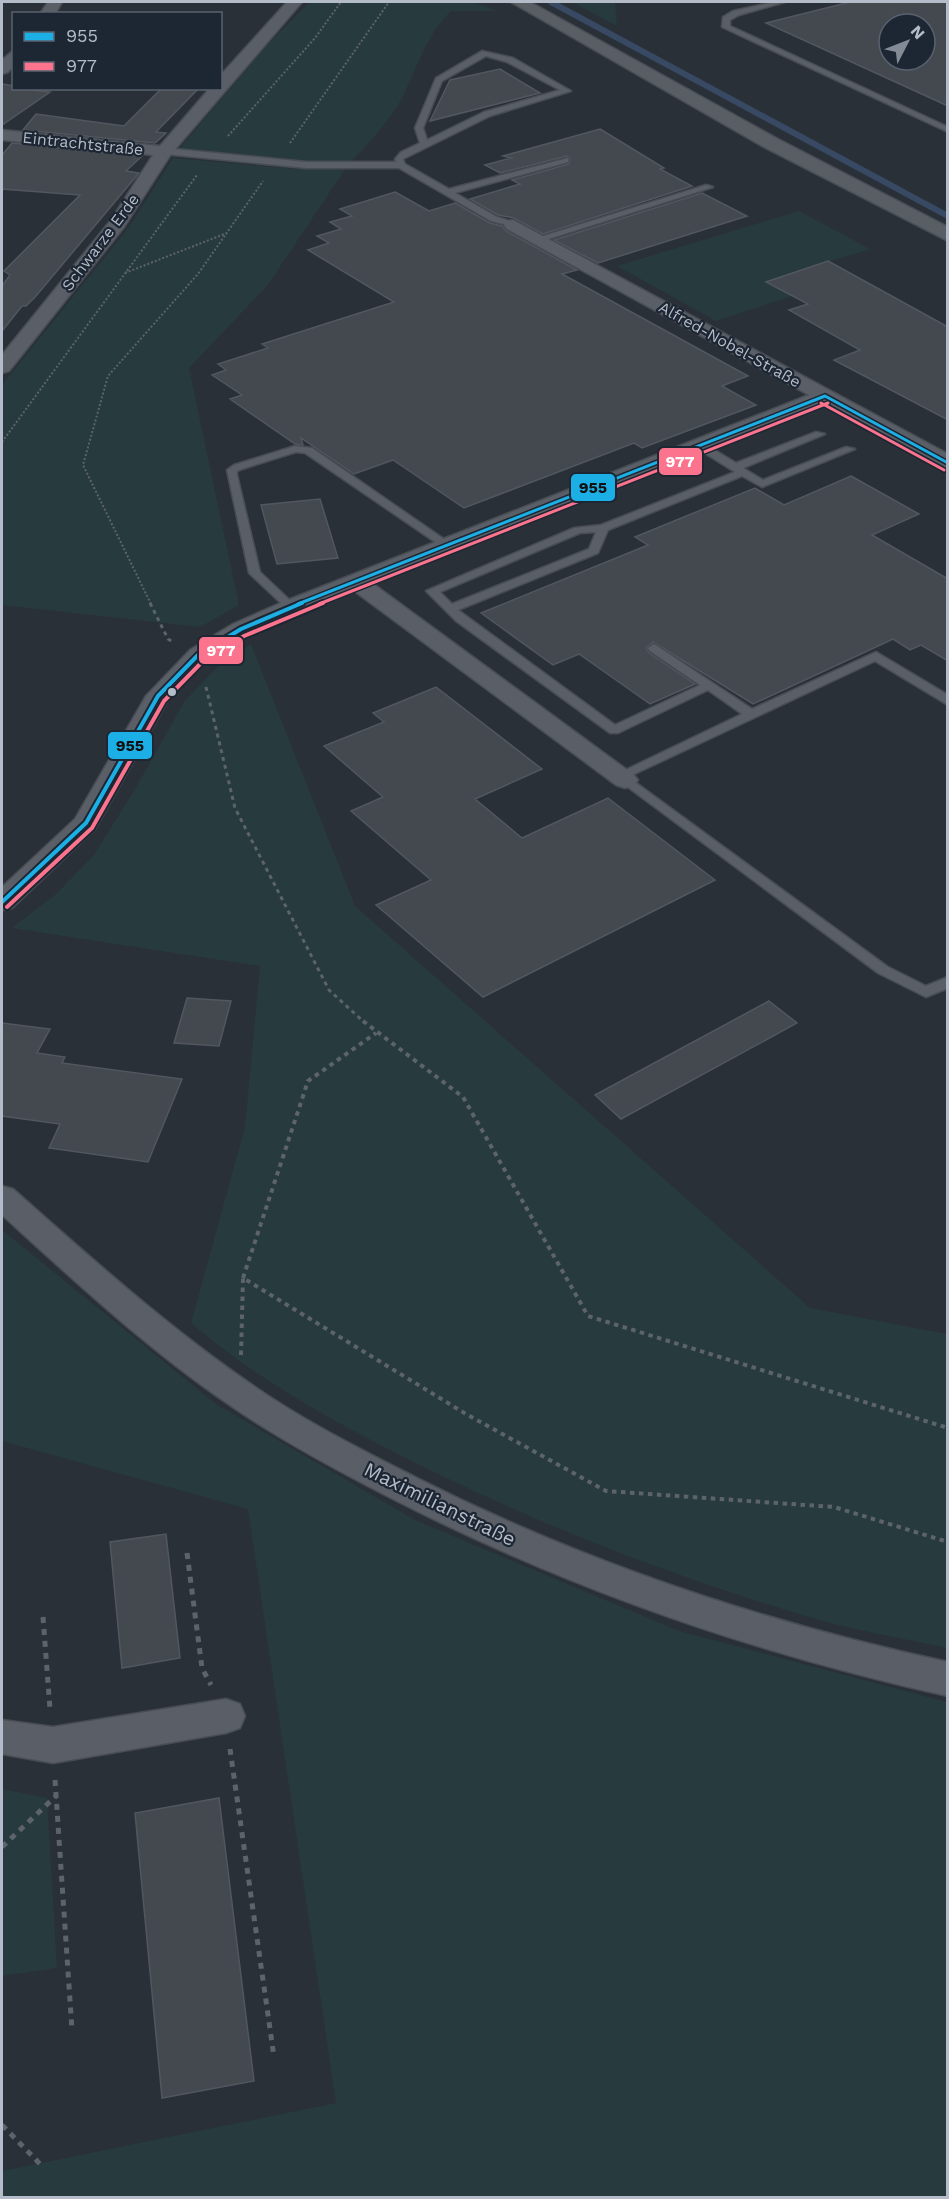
<svg xmlns="http://www.w3.org/2000/svg" width="949" height="2199" font-family="'Work Sans',sans-serif">
  <style>
    .green { fill: #273a3e }
    .lines { fill: none; stroke-linecap: round; stroke-linejoin: round }
    .stream { stroke: #384963; stroke-width: 6 }
    .building { fill: #444950; stroke: #52575f; stroke-width: 1.5; fill-rule: evenodd }
    .service-casing { stroke: #484c53; stroke-width: 3 }
    .minor-casing { stroke: #484c53; stroke-width: 3 }
    .secondary-casing { stroke: #484c53; stroke-width: 3 }
    .path-far3 { stroke: #5d636a; stroke-width: 2; stroke-dasharray: 2 2; stroke-linecap: butt }
    .path-far2 { stroke: #5d636a; stroke-width: 3; stroke-dasharray: 4 4; stroke-linecap: butt }
    .path-far1 { stroke: #5d636a; stroke-width: 4; stroke-dasharray: 4.5 4.5; stroke-linecap: butt }
    .path { stroke: #5d636a; stroke-width: 5; stroke-dasharray: 6 6; stroke-linecap: butt }
    .service { fill: #5a5e66; fill-rule: evenodd }
    .minor { fill: #5a5e66; fill-rule: evenodd }
    .secondary { fill: #595d64; fill-rule: evenodd }
    .bus-1-far1-casing { stroke: #1d2633; stroke-width: 6 }
    .bus-1-casing { stroke: #1d2633; stroke-width: 8 }
    .bus-2-far1-casing { stroke: #1d2633; stroke-width: 6 }
    .bus-2-casing { stroke: #1d2633; stroke-width: 8 }
    .bus-1-far1 { stroke: #1cafe6; stroke-width: 3 }
    .bus-1 { stroke: #1cafe6; stroke-width: 4 }
    .bus-2-far1 { stroke: #fc738d; stroke-width: 3 }
    .bus-2 { stroke: #fc738d; stroke-width: 4 }
    .bus-dot { fill: #b4bcc9; stroke: #1d2633; stroke-width: 2 }
    .labels { text-anchor: middle; stroke-width: 4.5; stroke-linejoin: round; paint-order: stroke }
    .far-street-label { font-size: 16px; fill: #b4bcc9; stroke: #1d2633 }
    .street-label { font-size: 20px; fill: #b4bcc9; stroke: #1d2633 }
    .line-badge { stroke: #1d2633; stroke-width: 2 }
    .badge-label { font-size: 16px; text-anchor: middle; font-weight: bold; fill: #fff }
    .pale-badge-label { font-size: 16px; text-anchor: middle; font-weight: bold; fill: #111 }
  </style>
  <rect width="100%" height="100%" fill="#2a3038"/>
  <path class="green" d="M310 2H473L497 11H451C425 37 419 64 403 96 390 121 370 141 351 162H296L178 150 267 45Z
    M572 2H615L617 26Z
    M173 158 295 169 347 166 267 286 189 368 239 605 200 627 2 605V385L129 227Z
    M799 211 870 249 767 281 792 296 716 321 617 266Z
    M251 644 355 906 810 1308 947 1334V1648C906 1639 864 1632 823 1621 685 1581 551 1530 422 1466 341 1426 260 1382 191 1323L245 1127 260 966 12 928 56 894 93 856 134 791 184 702 220 664Z
    M2 1230 216 1404 415 1520 679 1631 947 1702V2197H2V2171L336 2103 248 1509 2 1441Z
    M2 1789 47 1798 57 1968 2 1976Z"/>
  <g class="lines">
    <path class="stream" d="M551 2 948 216"/>
  </g>
  <path class="building" d="M850 2H948V106L766 23ZM889 24H925V60H889Z
    M500 69 540 93 430 121 450 80Z
    M2 84 14 86V88L50 92 2 125Z
    M162 88H199L156 132 166 133 155 143 23 130 36 114 124 126Z
    M600 129 664 168 660 169 692 186 543 234 514 218 498 215 470 199 520 184 512 180 569 164 570 158 567 156 500 173 485 165 511 158 503 156Z
    M12 143 142 156 126 171 139 173 36 296 26 306H22L2 331V286L10 275 4 271 80 195 2 189V155Z
    M395 192 429 211 455 203 490 223 502 226 506 231 577 270 562 274 748 376 722 386 756 405 642 448 634 443 464 508 393 460 354 474 301 438 303 445 295 444 230 399 242 395 212 375 226 370 218 364 268 348 262 344 394 302 308 250 329 243 317 236 341 229 330 222 352 216 340 209Z
    M702 193 747 216 598 263 554 240Z
    M828 261 948 327V420L834 360 860 350 789 310 808 304 766 282Z
    M851 476 919 514 872 535 948 579V661L921 645 910 650 893 639 753 704 653 642 646 648 649 653 695 684 650 704 579 654 553 665 481 613 648 545 635 537 755 488 784 505Z
    M320 499 338 558 277 564 261 505Z
    M436 687 542 769 475 799 522 838 608 798 715 880 483 997 376 905 431 880 351 811 383 797 324 746 384 722 373 713Z
    M187 998 231 1001 219 1046 174 1043Z
    M769 1001 797 1023 621 1119 595 1095Z
    M2 1023 50 1029 37 1053 65 1057 62 1063 182 1079 148 1162 49 1148 60 1124 2 1116Z
    M166 1534 180 1658 122 1668 110 1542Z
    M219 1798 254 2081 162 2098 135 1813Z"/>
  <g class="lines">
    <defs>
      <path id="service" d="M774 2H785L739 15 730 20V26L948 127V132L722 27 723 17 733 11Z
        M482 51 513 58 571 91 490 116 403 159 405 164 449 189 568 158V162L455 193 497 217 516 223V227L491 221 399 168H306L164 154 160 151 164 148 306 162H396L395 159 401 152 420 143 415 128 436 78ZM486 56 507 62 560 90 484 112 427 140 423 128 442 81Z
        M706 185 713 187 542 241 534 239Z
        M816 432 825 434 743 468 763 480 846 447 855 449 762 487 742 476 608 530 598 553 458 610 615 725 700 685 650 651 648 648 654 644 752 709 876 652 948 695V705L875 661 628 777 888 967 926 986 948 977V988L926 997 878 973 613 776 742 714 708 690 618 733H610L456 621 426 591 574 528 601 525 735 472 695 447V443H703L736 463ZM596 532 589 549 452 604 440 592 580 533Z
        M295 446 312 448 451 544 445 547 441 546 305 453 296 452 242 469 237 471V475L260 572 297 607 295 609H287L249 573 227 470 234 465Z"/>
      <path id="minor" d="M48 2H62L55 14H40Z
        M287 2H302L171 154 124 227 9 371 2 373V355L111 220 153 155 2 140V130L160 146 210 88H220V76Z
        M14 50V65L8 72 2 74V60Z
        M513 220 948 454V469L824 403 372 583 634 775 638 780 634 785 625 788 616 785 353 590 249 634 206 660 168 700 95 829 12 908 2 910V887L75 819 146 696 190 650 233 624 283 602 809 395 507 229 504 225 507 221Z
        M2 1186 13 1189C89 1256 164 1324 248 1382 300 1419 358 1448 415 1477 585 1563 762 1622 948 1662V1696C753 1653 566 1588 389 1497 339 1471 290 1445 243 1414 156 1357 79 1285 2 1215Z
        M226 1699 240 1704 245 1716 240 1728 226 1733 53 1763 2 1754V1720L53 1727Z"/>
      <path id="secondary" d="M511 2H530L776 138 948 227V241L762 146Z"/>
    </defs>
    <use href="#service" class="service-casing"/>
    <use href="#minor" class="minor-casing"/>
    <use href="#secondary" class="secondary-casing"/>
    <path class="path-far3" d="M228 136 315 38 341 2
      M290 143 389 2
      M125 273 227 233
      M2 442 197 175
      M151 604 83 465 108 376 198 274 263 181"/>
    <path class="path-far2" d="M150 603 168 639 173 642
      M206 687 235 808 329 990 365 1023"/>
    <path class="path-far1" d="M363 1021 463 1097 588 1316 948 1428
      M243 1278 308 1081 376 1033
      M241 1355 243 1278 466 1414 606 1491 834 1507 948 1542"/>
    <path class="path" d="M187 1553 202 1668 211 1685
      M43 1617 50 1709
      M230 1749 274 2057
      M55 1780 72 2030
      M2 1847 56 1796
      M2 2125 42 2166"/>
    <use href="#service" class="service"/>
    <use href="#minor" class="minor"/>
    <use href="#secondary" class="secondary"/>
    <defs>
      <path id="bus-1-far1" d="M825 396 948 463
        M298 604 825 396"/>
      <path id="bus-1" d="M2 902 86 823 158 696 198 655 241 629 302 603"/>
      <path id="bus-2-far1" d="M821 403 944 470
        M319 604 828 403"/>
      <path id="bus-2" d="M7 907 92 828 164 701 203 661 244 636 323 603"/>
    </defs>
    <use href="#bus-1-far1" class="bus-1-far1-casing"/>
    <use href="#bus-1" class="bus-1-casing"/>
    <use href="#bus-2-far1" class="bus-2-far1-casing"/>
    <use href="#bus-2" class="bus-2-casing"/>
    <use href="#bus-1-far1" class="bus-1-far1"/>
    <use href="#bus-1" class="bus-1"/>
    <use href="#bus-2-far1" class="bus-2-far1"/>
    <use href="#bus-2" class="bus-2"/>
  </g>
  <circle class="bus-dot" cx="172" cy="692" r="5"/>
  <g class="labels">
    <g class="far-street-label">
      <text transform="translate(83 143) rotate(6)" y="6">Eintrachtstraße</text>
      <text transform="translate(100 242) rotate(-53)" y="6">Schwarze Erde</text>
      <text transform="translate(730 344) rotate(29)" y="6">Alfred-Nobel-Straße</text>
    </g>
    <g class="street-label">
      <text transform="translate(440 1504) rotate(26)" y="7">Maximilianstraße</text>
    </g>
  </g>
  <g class="line-badge">
    <rect x="658" y="447" width="45" height="29" rx="6" fill="#fc738d"/>
    <rect x="570" y="473" width="46" height="29" rx="6" fill="#1cafe6"/>
    <rect x="198" y="636" width="46" height="29" rx="6" fill="#fc738d"/>
    <rect x="107" y="731" width="46" height="29" rx="6" fill="#1cafe6"/>
  </g>
  <g class="badge-label">
    <text x="680" y="467">977</text>
    <text x="221" y="656">977</text>
  </g>
  <g class="pale-badge-label">
    <text x="593" y="493">955</text>
    <text x="130" y="751">955</text>
  </g>
  <rect width="949" height="2199" fill="none" stroke="#b4bcc9" stroke-width="6"/>
  <rect x="12" y="12" width="210" height="78" fill="#1d2633" stroke="#59626f" stroke-width="1.5"/>
  <rect x="24" y="32" width="30" height="9" fill="#1cafe6" stroke="#59626f" stroke-width="1.5"/>
  <text x="66" y="42" font-size="18" fill="#b4bcc9">955</text>
  <rect x="24" y="62" width="30" height="9" fill="#fc738d" stroke="#59626f" stroke-width="1.5"/>
  <text x="66" y="72" font-size="18" fill="#b4bcc9">977</text>
  <g transform="translate(907 42) rotate(48)"><circle r="28" fill="#1d2633" stroke="#59626f" stroke-width="1.5"/>
  <path d="M0-4.5L10 22L0 15L-10 22Z" fill="#848b96"/>
  <text y="-9" font-size="16" font-weight="bold" text-anchor="middle" fill="#b4bcc9">N</text>
  </g>
</svg>
